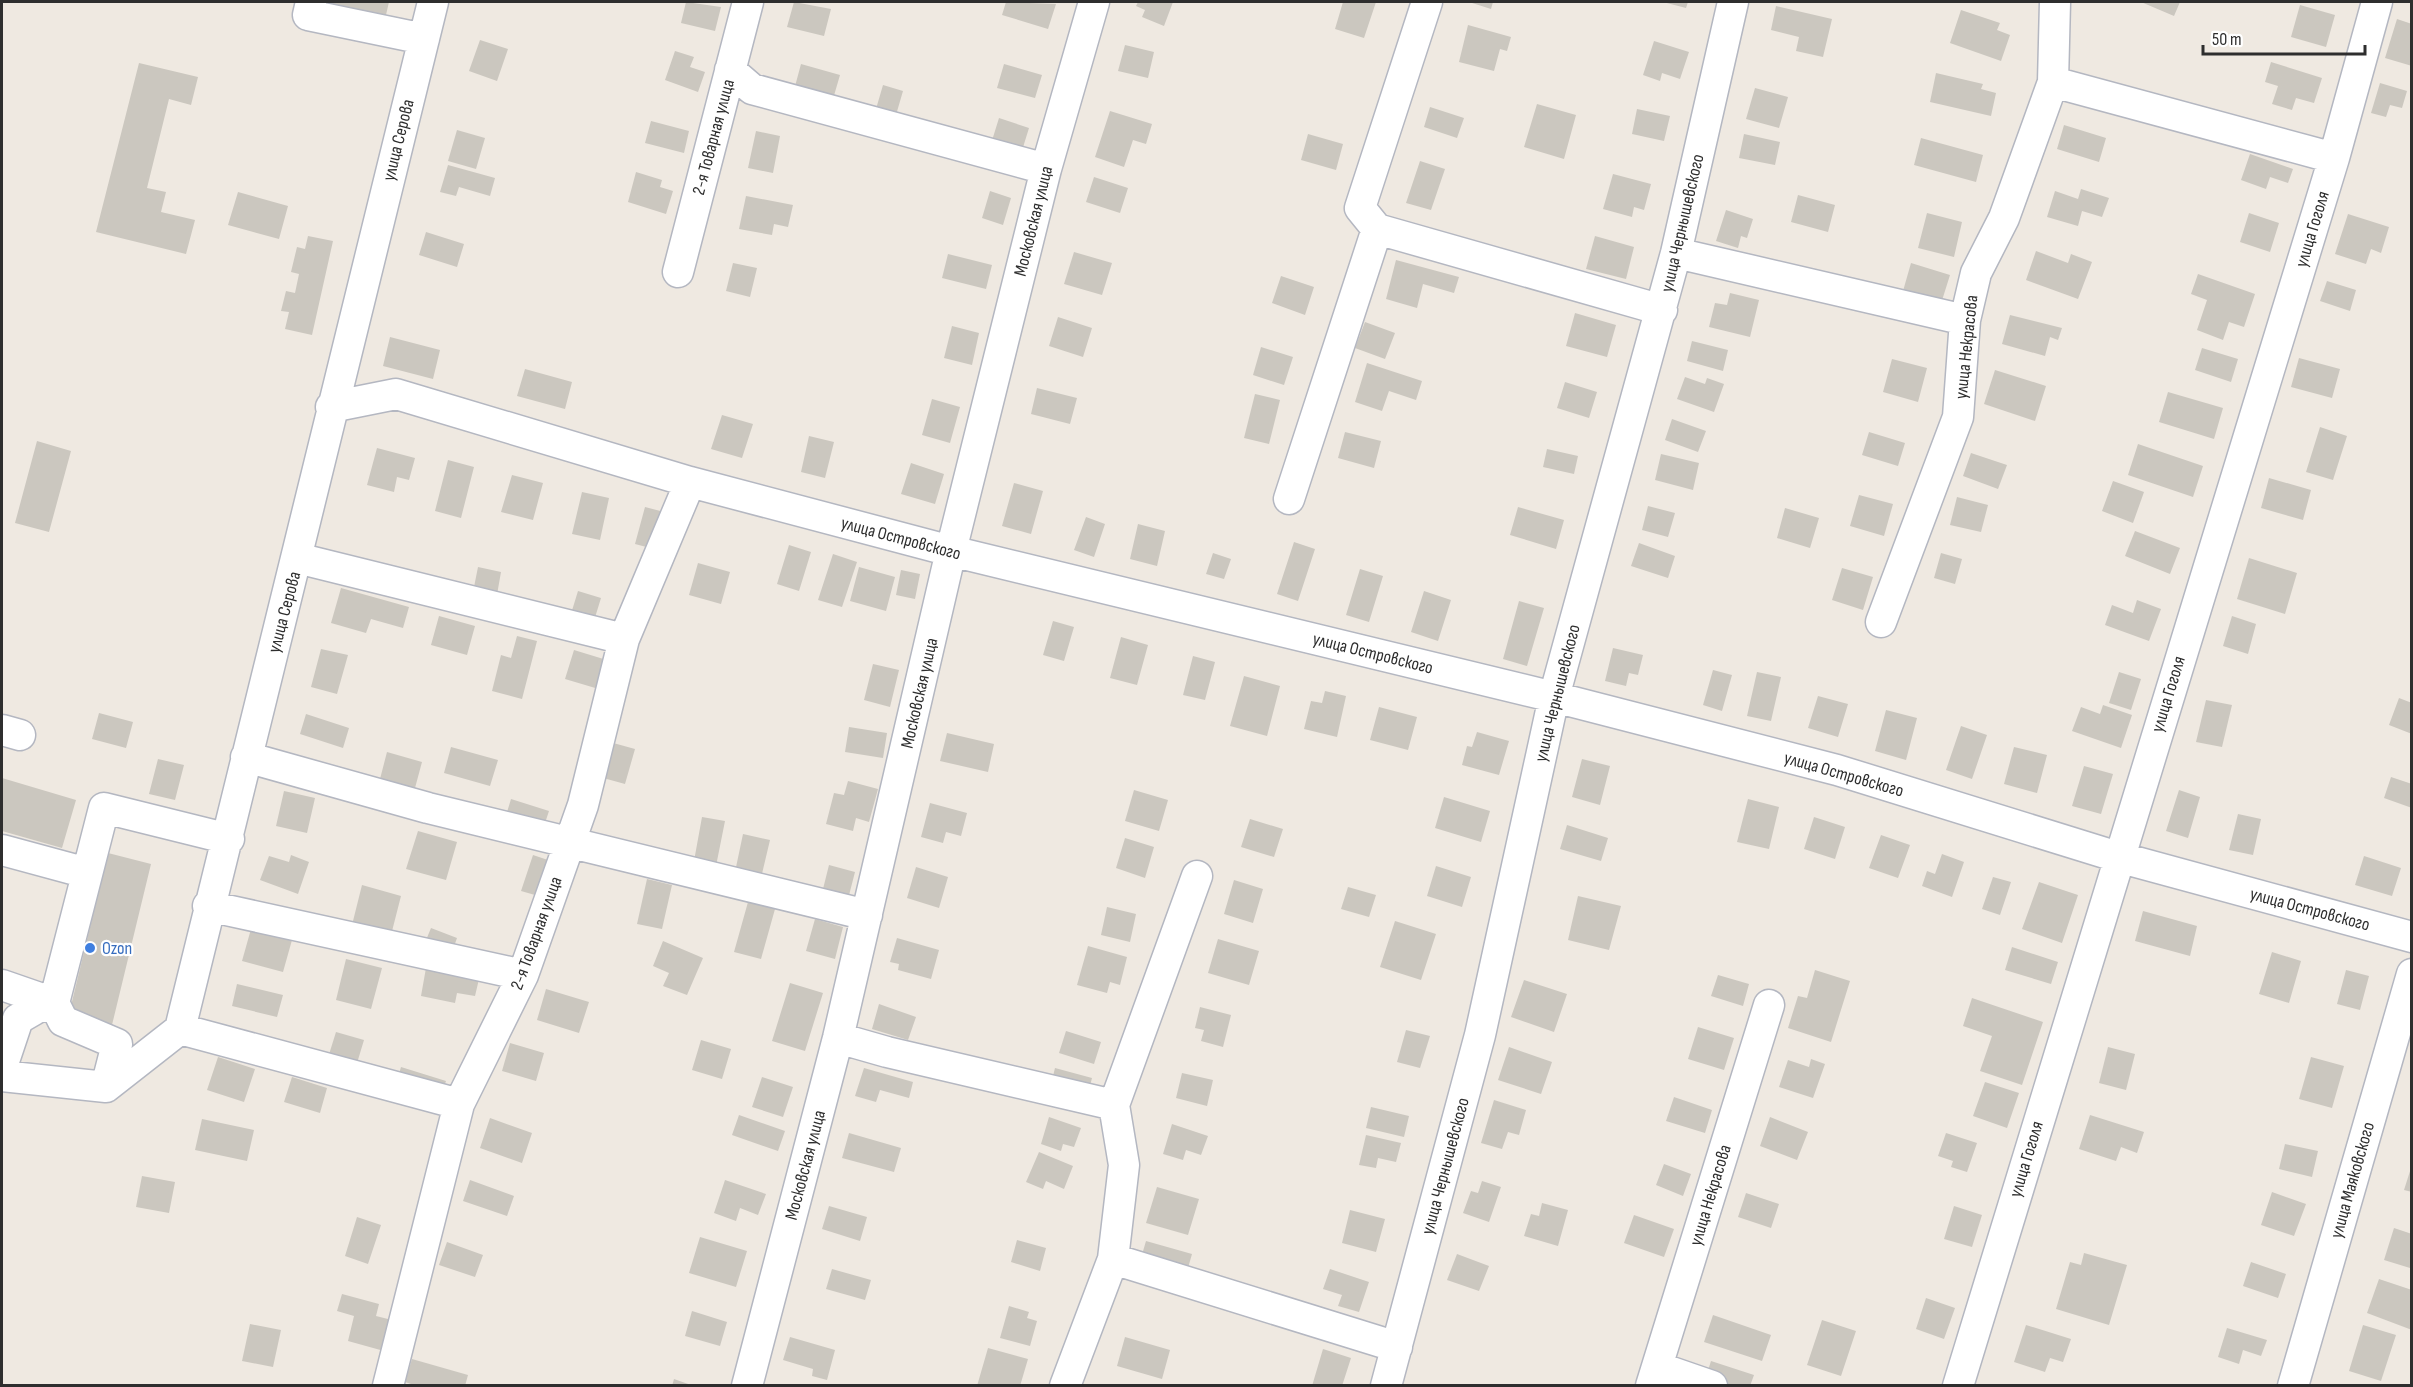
<svg xmlns="http://www.w3.org/2000/svg" width="2413" height="1387" font-family="'Sofia Sans Condensed',sans-serif">
  <style>
    .building { fill: #cbc7bf }
    .lines { fill: none; stroke-linecap: round; stroke-linejoin: round }
    .minor-casing { stroke: #b4b7c1; stroke-width: 33 }
    .minor { stroke: #fff; stroke-width: 30 }
    .shop-dot { fill: #3f7fe0; stroke: #fff; stroke-width: 2 }
    .labels { text-anchor: middle; stroke-width: 4.5; stroke-linejoin: round; paint-order: stroke }
    .street-label { font-size: 18px; fill: #2e2e2e; stroke: #fff }
    .shop-label { font-size: 18px; fill: #366cbe; stroke: #fff; text-anchor: start }
  </style>
  <rect width="100%" height="100%" fill="#efe9e1"/>
  <path class="building" d="M322 2H389L382 32Z
    M686 2 721 7 715 31 681 23Z
    M794 2 831 9 824 36 787 27Z
    M1006 2 1056 4 1048 29 1002 15Z
    M1138 2H1173L1164 26 1142 17 1145 10 1136 6Z
    M1343 2H1376L1364 38 1335 29Z
    M1469 2H1493L1491 9Z
    M1663 2H1688L1686 8Z
    M2141 2H2180L2174 16Z
    M2300 5 2335 15 2326 47 2291 37Z
    M1776 6 1832 19 1823 57 1796 51 1799 37 1771 30Z
    M1961 10 2000 23 1997 30 2010 35 2001 61 1950 43Z
    M2397 19 2412 24V66L2385 58Z
    M1468 25 1511 37 1507 51 1500 49 1494 71 1459 62Z
    M480 40 508 49 497 81 469 71Z
    M1654 41 1689 52 1680 79 1662 73 1660 81 1643 75Z
    M1125 45 1154 52 1148 78 1118 71Z
    M675 51 694 57 690 67 705 72 698 92 665 80Z
    M2271 62 2322 78 2314 103 2296 98 2292 110 2272 104 2278 86 2265 82Z
    M139 63 198 77 191 105 169 99 147 188 166 192 161 212 195 220 186 254 96 232Z
    M801 64 840 75 828 116 790 105Z
    M1004 64 1042 75 1035 98 997 88Z
    M1936 73 1983 84 1981 89 1996 93 1991 116 1930 102Z
    M2380 83 2407 91 2402 108 2390 105 2386 117 2371 113Z
    M883 85 903 91 891 132 871 126Z
    M1755 88 1788 97 1779 128 1746 119Z
    M1537 104 1576 115 1564 159 1524 147Z
    M1430 107 1464 118 1457 138 1424 127Z
    M1637 109 1670 116 1664 141 1632 134Z
    M1110 111 1152 124 1146 144 1133 140 1124 167 1095 157Z
    M999 118 1029 128 1020 157 990 147Z
    M651 121 689 131 684 153 645 143Z
    M2064 125 2106 138 2099 162 2057 149Z
    M457 130 485 138 476 169 448 161Z
    M756 131 780 136 773 173 748 168Z
    M1308 134 1343 144 1336 170 1301 160Z
    M1744 134 1780 142 1775 165 1739 158Z
    M1921 138 1983 155 1976 182 1914 165Z
    M2250 154 2293 169 2288 183 2270 177 2266 189 2241 180Z
    M1420 161 1445 169 1431 210 1406 203Z
    M448 165 495 178 490 196 459 187 456 196 440 192Z
    M636 172 662 180 660 187 673 191 666 214 628 202Z
    M1613 174 1651 184 1644 210 1634 207 1632 217 1603 209Z
    M1094 177 1128 188 1120 213 1086 202Z
    M2081 189 2109 198 2102 217 2082 211 2078 226 2047 217 2055 191 2078 199Z
    M990 191 1011 198 1003 225 982 218Z
    M238 192 288 206 279 239 228 225Z
    M1798 195 1835 205 1828 232 1791 222Z
    M746 196 793 205 788 227 774 224 772 235 739 229Z
    M1726 210 1753 219 1747 238 1741 236 1738 248 1716 241Z
    M1927 213 1962 222 1954 257 1918 248Z
    M2249 213 2279 223 2270 252 2240 242Z
    M2348 214 2389 227 2381 253 2371 249 2366 264 2335 254Z
    M426 232 464 244 457 267 419 255Z
    M308 236 333 241 312 335 285 329 289 312 281 311 286 291 295 293 299 274 291 272 297 247 305 249Z
    M1595 236 1634 247 1626 279 1586 269Z
    M2036 251 2068 263 2071 254 2092 262 2078 299 2026 280Z
    M1074 252 1112 263 1102 295 1064 284Z
    M948 254 992 265 986 289 942 278Z
    M1396 260 1459 277 1454 293 1423 284 1417 308 1386 299Z
    M733 263 757 268 750 297 726 291Z
    M1911 263 1950 275 1939 310 1901 298Z
    M2198 274 2255 294 2244 327 2229 322 2223 340 2197 330 2207 300 2191 294Z
    M1281 276 1314 287 1305 315 1272 303Z
    M2327 281 2356 290 2350 311 2320 301Z
    M1730 293 1759 300 1750 337 1709 327 1715 303 1727 305Z
    M1575 313 1616 325 1607 357 1566 346Z
    M2010 315 2062 328 2058 340 2050 337 2045 356 2002 344Z
    M1058 317 1092 328 1083 357 1049 346Z
    M1365 322 1395 333 1385 359 1355 348Z
    M952 326 979 333 972 365 944 358Z
    M390 337 440 350 433 379 383 366Z
    M1692 341 1728 350 1723 371 1687 361Z
    M1261 347 1293 357 1284 385 1253 375Z
    M2202 348 2238 359 2231 382 2195 370Z
    M2299 358 2340 369 2332 398 2291 387Z
    M1892 359 1927 368 1918 402 1883 392Z
    M1367 363 1422 381 1416 400 1389 391 1382 411 1355 402Z
    M525 369 572 382 565 409 517 396Z
    M1995 370 2046 386 2035 421 1984 404Z
    M1685 377 1705 384 1707 378 1724 384 1714 412 1677 399Z
    M1565 382 1597 392 1589 418 1557 408Z
    M1037 388 1077 398 1070 424 1031 414Z
    M2168 392 2223 408 2214 439 2159 422Z
    M1255 394 1280 400 1269 444 1244 438Z
    M932 399 960 407 950 443 922 435Z
    M722 415 753 424 742 458 711 449Z
    M1672 419 1706 431 1698 452 1665 440Z
    M2320 427 2347 436 2333 480 2306 472Z
    M1345 432 1381 441 1374 468 1338 458Z
    M1869 432 1905 443 1898 466 1862 455Z
    M809 436 834 442 825 478 801 472Z
    M37 441 71 451 49 532 15 523Z
    M2138 444 2203 466 2193 497 2128 475Z
    M377 448 415 458 409 480 397 477 394 492 367 485Z
    M1547 449 1578 456 1574 474 1543 467Z
    M1971 453 2007 465 1998 489 1963 476Z
    M1661 454 1699 463 1693 490 1655 480Z
    M448 460 474 467 461 518 435 511Z
    M911 463 944 474 935 504 901 494Z
    M512 475 543 483 533 520 501 512Z
    M2269 478 2311 490 2303 520 2261 508Z
    M2113 481 2144 492 2133 523 2102 511Z
    M1014 483 1043 491 1031 534 1002 526Z
    M582 492 609 498 600 540 572 534Z
    M1859 495 1893 504 1884 536 1850 526Z
    M1957 497 1988 505 1981 532 1950 525Z
    M1648 506 1675 513 1668 537 1642 530Z
    M645 507 668 513 658 550 635 544Z
    M1518 507 1564 520 1556 549 1510 535Z
    M1785 508 1819 518 1810 548 1777 538Z
    M1086 517 1105 524 1094 557 1074 550Z
    M1138 524 1165 531 1157 566 1130 559Z
    M2135 531 2180 548 2170 574 2125 556Z
    M1294 542 1315 549 1298 601 1277 594Z
    M1639 543 1675 556 1668 578 1631 566Z
    M789 545 811 552 799 591 777 584Z
    M1213 553 1231 559 1224 579 1206 574Z
    M1941 553 1962 559 1955 584 1934 578Z
    M833 554 857 562 842 607 818 600Z
    M2249 558 2297 573 2285 614 2237 599Z
    M698 563 730 572 721 604 689 595Z
    M478 567 501 572 495 606 471 602Z
    M859 567 895 577 886 611 850 601Z
    M1842 568 1873 577 1863 610 1832 600Z
    M1360 569 1383 576 1369 622 1346 615Z
    M901 570 920 574 915 599 896 595Z
    M341 588 409 607 403 628 371 619 366 633 331 623Z
    M578 591 601 598 589 637 566 630Z
    M1424 591 1451 600 1438 641 1411 632Z
    M2137 600 2161 609 2149 641 2105 625 2112 605 2133 613Z
    M1519 601 1544 608 1527 666 1503 659Z
    M439 616 475 626 467 655 431 645Z
    M2232 616 2256 624 2248 654 2223 646Z
    M1053 621 1074 627 1064 661 1043 655Z
    M517 636 537 641 522 699 492 691 501 655 511 658Z
    M1121 637 1148 645 1137 685 1110 678Z
    M1613 648 1643 655 1638 675 1629 673 1626 686 1605 681Z
    M321 649 348 655 337 694 311 687Z
    M574 650 610 661 602 690 565 679Z
    M1193 656 1215 662 1205 700 1183 695Z
    M873 664 899 670 890 707 864 700Z
    M1713 670 1732 675 1722 711 1703 705Z
    M1757 672 1781 677 1771 721 1747 716Z
    M2119 672 2141 679 2131 710 2109 703Z
    M1244 676 1280 686 1267 736 1230 726Z
    M1325 691 1346 696 1337 737 1304 729 1311 701 1322 703Z
    M1818 696 1848 704 1838 737 1808 728Z
    M2399 698 2412 703V734L2389 725Z
    M2206 700 2232 705 2222 747 2196 742Z
    M2103 705 2132 715 2121 748 2072 731 2081 707 2100 714Z
    M1379 707 1417 717 1408 750 1370 740Z
    M1886 710 1917 718 1906 760 1875 751Z
    M99 713 133 722 126 748 92 739Z
    M306 714 349 728 343 748 300 734Z
    M1961 726 1987 735 1972 779 1946 770Z
    M849 727 887 733 883 758 845 752Z
    M1477 732 1509 741 1499 775 1462 765 1467 746 1472 747Z
    M947 733 994 744 988 772 940 761Z
    M606 741 635 749 625 784 596 776Z
    M451 747 498 760 490 786 444 773Z
    M2014 747 2047 755 2037 793 2004 784Z
    M387 752 422 762 415 788 380 779Z
    M158 759 184 765 175 800 149 794Z
    M1582 759 1610 766 1600 805 1572 797Z
    M2084 766 2113 774 2101 814 2072 806Z
    M2391 777 2412 784V808L2384 798Z
    M2 778 76 800 62 848 2 831Z
    M848 781 878 789 869 822 856 818 853 831 826 824 834 793 844 795Z
    M1134 790 1168 800 1159 831 1125 821Z
    M2179 790 2200 797 2188 838 2166 831Z
    M284 791 315 798 307 833 276 826Z
    M1444 797 1490 811 1481 842 1435 828Z
    M511 799 549 811 539 841 502 829Z
    M1748 799 1779 807 1769 849 1737 842Z
    M930 803 967 813 961 836 946 832 943 843 921 837Z
    M2238 814 2261 819 2253 855 2229 850Z
    M702 817 725 821 716 866 694 861Z
    M1814 817 1845 827 1835 859 1804 849Z
    M1250 819 1283 829 1274 857 1241 847Z
    M1567 825 1608 838 1601 861 1560 849Z
    M418 831 457 842 446 880 406 869Z
    M743 834 770 840 761 878 735 872Z
    M1881 835 1910 845 1898 878 1869 868Z
    M1125 838 1154 847 1145 878 1116 868Z
    M108 853 151 864 112 1025 69 1014Z
    M1942 854 1964 862 1952 897 1922 886 1927 871 1935 874Z
    M291 855 309 862 298 894 260 880 269 856 289 862Z
    M533 855 554 862 542 897 521 891Z
    M2364 856 2401 868 2392 896 2355 885Z
    M829 865 855 872 847 903 821 897Z
    M1436 866 1471 877 1462 907 1427 896Z
    M916 867 948 877 939 908 907 898Z
    M1993 877 2011 882 2000 915 1982 909Z
    M647 879 672 885 662 929 637 924Z
    M1234 880 1263 889 1253 923 1224 914Z
    M2039 882 2078 895 2062 943 2022 929Z
    M362 885 401 896 390 939 351 929Z
    M1348 887 1376 895 1369 917 1341 909Z
    M1578 896 1621 906 1609 950 1568 940Z
    M748 902 775 909 761 959 734 952Z
    M1107 907 1136 914 1130 942 1101 935Z
    M2143 911 2197 926 2190 956 2135 941Z
    M815 919 843 927 835 959 806 951Z
    M1395 921 1436 934 1421 980 1380 967Z
    M431 928 457 938 451 955 424 945Z
    M251 929 292 940 283 972 242 961Z
    M897 938 939 950 931 979 898 970 899 964 890 962Z
    M1218 939 1259 951 1249 985 1208 973Z
    M663 941 703 958 687 995 663 986 669 973 653 966Z
    M1088 946 1127 957 1120 985 1110 982 1107 993 1077 985Z
    M2012 947 2058 962 2051 984 2005 970Z
    M2272 952 2301 961 2289 1003 2259 994Z
    M346 959 382 968 371 1009 336 1000Z
    M426 968 479 979 475 996 457 993 455 1003 421 996Z
    M1815 970 1850 981 1831 1042 1788 1028 1798 996 1807 998Z
    M2346 970 2369 976 2360 1010 2337 1004Z
    M1718 975 1749 984 1743 1006 1711 996Z
    M1524 980 1567 994 1554 1032 1511 1017Z
    M790 983 823 993 805 1051 772 1041Z
    M237 984 283 995 277 1017 232 1006Z
    M546 989 589 1002 579 1033 537 1020Z
    M1972 998 2043 1022 2022 1085 1980 1071 1992 1036 1963 1026Z
    M879 1004 916 1017 908 1040 872 1029Z
    M1200 1007 1231 1015 1223 1047 1201 1041 1204 1030 1195 1028Z
    M1698 1027 1734 1038 1724 1070 1688 1059Z
    M1406 1030 1430 1036 1420 1068 1397 1062Z
    M1066 1031 1101 1042 1094 1064 1059 1053Z
    M336 1032 364 1040 354 1073 326 1064Z
    M701 1040 731 1049 722 1079 692 1070Z
    M510 1043 544 1053 536 1081 502 1071Z
    M1509 1047 1552 1062 1541 1094 1498 1080Z
    M2108 1047 2135 1054 2126 1090 2099 1083Z
    M218 1057 255 1069 244 1102 207 1090Z
    M2311 1057 2344 1066 2332 1108 2299 1099Z
    M1811 1059 1825 1064 1813 1098 1779 1087 1788 1060 1809 1067Z
    M401 1067 446 1081 439 1101 395 1087Z
    M864 1068 913 1082 909 1098 880 1090 876 1102 855 1096Z
    M1055 1068 1092 1078 1085 1105 1048 1096Z
    M1182 1073 1213 1080 1207 1106 1176 1098Z
    M292 1077 327 1088 320 1113 284 1102Z
    M762 1077 793 1087 783 1117 752 1107Z
    M1985 1082 2019 1093 2007 1128 1973 1116Z
    M1674 1097 1712 1110 1705 1133 1666 1121Z
    M1494 1100 1526 1110 1519 1135 1508 1132 1502 1149 1481 1143Z
    M1371 1107 1409 1116 1404 1137 1366 1128Z
    M739 1115 785 1131 778 1151 732 1135Z
    M2090 1115 2144 1132 2137 1153 2121 1147 2116 1161 2079 1149Z
    M1049 1117 1081 1128 1074 1147 1063 1144 1061 1151 1041 1144Z
    M1770 1117 1808 1132 1797 1160 1760 1146Z
    M490 1118 532 1133 522 1163 480 1148Z
    M202 1119 254 1130 247 1161 195 1150Z
    M1172 1124 1208 1136 1201 1155 1186 1150 1183 1160 1163 1154Z
    M849 1133 901 1148 894 1172 842 1158Z
    M1946 1133 1977 1143 1967 1172 1951 1167 1953 1161 1938 1156Z
    M1366 1135 1401 1143 1396 1162 1378 1158 1376 1168 1359 1165Z
    M2285 1144 2318 1151 2312 1177 2279 1169Z
    M1039 1152 1073 1166 1064 1189 1046 1181 1043 1189 1026 1182Z
    M1664 1164 1691 1174 1683 1196 1656 1185Z
    M2411 1168H2412V1192L2404 1190Z
    M142 1176 175 1182 169 1213 136 1207Z
    M470 1180 514 1196 507 1216 463 1201Z
    M725 1180 766 1194 758 1215 740 1208 736 1221 714 1213Z
    M1482 1181 1501 1187 1489 1222 1463 1213 1471 1191 1478 1193Z
    M1157 1187 1199 1199 1188 1235 1146 1223Z
    M2272 1192 2306 1204 2294 1236 2261 1225Z
    M1746 1193 1779 1204 1771 1228 1738 1217Z
    M1542 1203 1568 1210 1558 1246 1524 1236 1531 1214 1539 1216Z
    M829 1206 867 1217 860 1241 822 1229Z
    M1954 1206 1982 1215 1972 1247 1944 1239Z
    M1350 1210 1385 1219 1376 1252 1342 1243Z
    M1634 1215 1674 1229 1664 1257 1624 1243Z
    M357 1217 381 1225 368 1264 345 1256Z
    M2394 1228 2412 1234 2410 1268 2384 1260Z
    M700 1237 747 1251 736 1287 689 1273Z
    M1017 1240 1046 1248 1040 1271 1011 1262Z
    M1146 1241 1192 1254 1182 1289 1136 1275Z
    M447 1242 483 1255 475 1277 439 1265Z
    M2084 1253 2127 1265 2109 1325 2056 1309 2070 1262 2081 1265Z
    M1457 1254 1489 1266 1479 1291 1447 1280Z
    M2251 1262 2286 1274 2278 1298 2243 1286Z
    M832 1269 871 1280 865 1300 826 1289Z
    M1330 1269 1369 1282 1359 1312 1338 1306 1342 1295 1323 1289Z
    M2379 1279 2412 1290V1330L2367 1313Z
    M342 1294 379 1304 376 1316 392 1320 384 1351 348 1341 354 1316 337 1311Z
    M1926 1298 1955 1308 1944 1339 1916 1329Z
    M1009 1306 1029 1312 1027 1318 1037 1321 1030 1346 1000 1338Z
    M692 1311 727 1322 720 1346 685 1336Z
    M1713 1315 1771 1335 1762 1361 1704 1342Z
    M1822 1320 1856 1331 1841 1376 1807 1365Z
    M250 1324 281 1330 273 1367 242 1361Z
    M2026 1325 2071 1339 2063 1362 2050 1358 2045 1372 2014 1362Z
    M2363 1325 2396 1335 2381 1381 2349 1371Z
    M2227 1328 2267 1340 2261 1356 2243 1350 2239 1364 2218 1357Z
    M790 1337 835 1350 827 1380 812 1376 813 1369 783 1360Z
    M1125 1337 1170 1350 1162 1379 1117 1366Z
    M988 1348 1028 1359 1020 1386H977Z
    M1323 1349 1351 1358 1342 1386H1312Z
    M412 1359 468 1375 465 1386H417L405 1382Z
    M1711 1361 1754 1375 1750 1386H1703Z
    M674 1379 691 1385V1386H672Z"/>
  <g class="lines">
    <defs>
      <path id="minor" d="M311 2 308 15 424 39
        M730 70 752 89 1046 169
        M2053 82 2334 158
        M1377 229 1662 310
        M1676 253 1965 320
        M678 272 748 2
        M331 407 396 394 690 482 951 551 1554 697 1837 770 2118 857 2412 937
        M1289 499 1377 229 1360 208 1427 2
        M297 558 624 639
        M1881 622 1958 417 1965 320 1976 273 2004 218 2053 82 2055 2
        M2 730 20 735
        M246 757 428 808 867 915
        M2 850 87 873
        M208 906 523 975
        M2 985 54 1003 37 1008 18 1019 2 1067
        M180 1029 459 1104
        M838 1038 887 1052 1114 1105
        M2 1076 106 1087 180 1029 433 2
        M106 1087 117 1044 63 1021 54 1003 104 808 229 839
        M1113 1259 1397 1347
        M1657 1367 1712 1386
        M388 1386 459 1104 523 975 583 805 624 639 690 482
        M747 1386 838 1038 951 551 1046 169 1094 2
        M1065 1386 1113 1259 1124 1165 1114 1105 1197 876
        M1386 1386 1480 1035 1554 697 1676 253 1733 2
        M1651 1386 1769 1005
        M1958 1386 2334 158 2377 2
        M2293 1386 2412 974"/>
    </defs>
    <use href="#minor" class="minor-casing"/>
    <use href="#minor" class="minor"/>
  </g>
  <circle class="shop-dot" cx="90" cy="948" r="6"/>
  <g class="labels">
    <g class="street-label">
      <text transform="translate(713 137) rotate(-75)" y="6">2-я Товарная улица</text>
      <text transform="translate(398 140) rotate(-76)" y="6">улица Серова</text>
      <text transform="translate(1033 221) rotate(-76)" y="6">Московская улица</text>
      <text transform="translate(1682 223) rotate(-77)" y="6">улица Чернышевского</text>
      <text transform="translate(2312 229) rotate(-73)" y="6">улица Гоголя</text>
      <text transform="translate(1966 347) rotate(-84)" y="6">улица Некрасова</text>
      <text transform="translate(901 538) rotate(15)" y="6">улица Островского</text>
      <text transform="translate(284 612) rotate(-75)" y="6">улица Серова</text>
      <text transform="translate(1373 653) rotate(14)" y="6">улица Островского</text>
      <text transform="translate(919 693) rotate(-77)" y="6">Московская улица</text>
      <text transform="translate(1557 693) rotate(-76)" y="6">улица Чернышевского</text>
      <text transform="translate(2168 694) rotate(-73)" y="6">улица Гоголя</text>
      <text transform="translate(1844 774) rotate(16)" y="6">улица Островского</text>
      <text transform="translate(2310 909) rotate(15)" y="6">улица Островского</text>
      <text transform="translate(536 933) rotate(-70)" y="6">2-я Товарная улица</text>
      <text transform="translate(2026 1159) rotate(-73)" y="6">улица Гоголя</text>
      <text transform="translate(805 1165) rotate(-75)" y="6">Московская улица</text>
      <text transform="translate(1445 1166) rotate(-75)" y="6">улица Чернышевского</text>
      <text transform="translate(2352 1180) rotate(-74)" y="6">улица Маяковского</text>
      <text transform="translate(1710 1195) rotate(-73)" y="6">улица Некрасова</text>
    </g>
    <g class="shop-label">
      <text x="102" y="954">Ozon</text>
    </g>
  </g>
  <rect width="2413" height="1387" fill="none" stroke="#2e2e2e" stroke-width="6"/>
  <path d="M2203 45v9h162v-9" fill="none" stroke="#2e2e2e" stroke-width="3"/>
  <text x="2212" y="45" font-size="18" fill="#2e2e2e" stroke="#ffffff" stroke-width="4.5" paint-order="stroke">50 m</text>
</svg>
